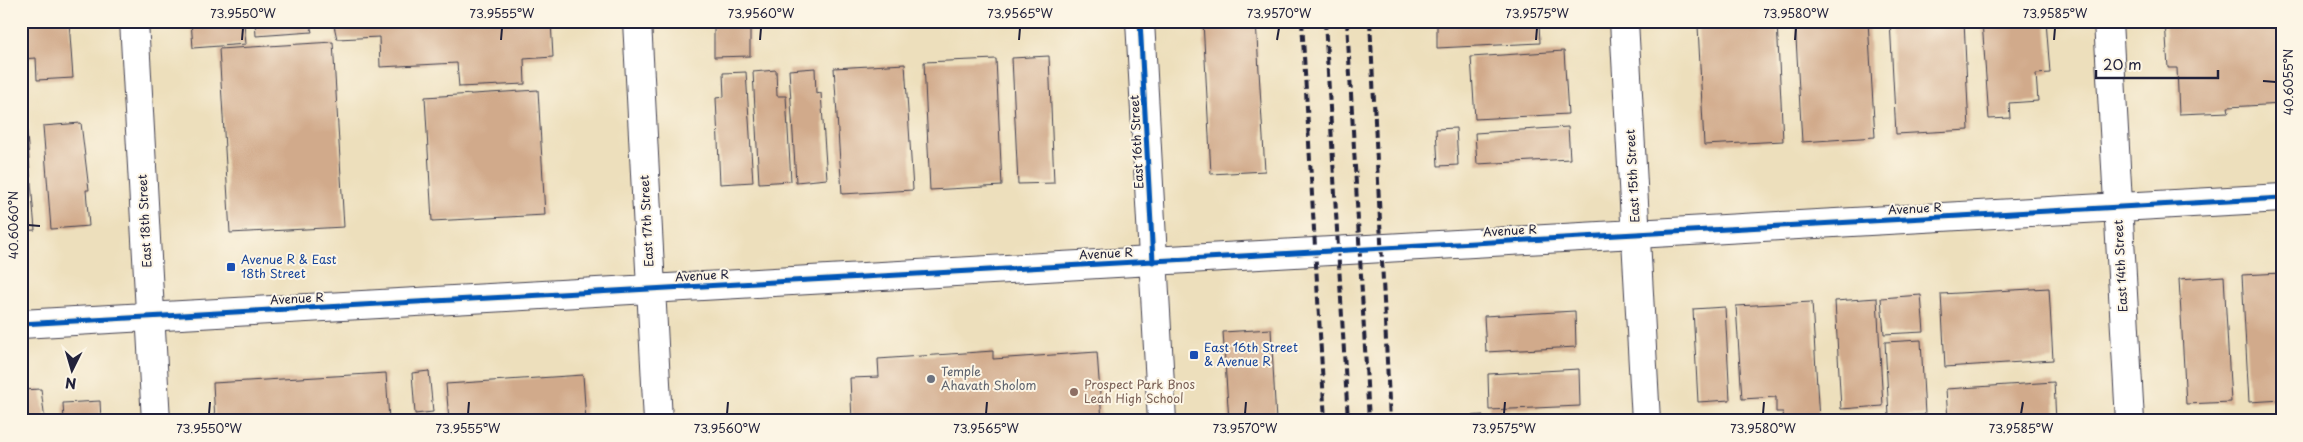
<svg xmlns="http://www.w3.org/2000/svg" width="2303" height="442" font-family="'Playpen Sans',sans-serif">
  <style>
    .building { fill: #d1aa8b }
    .lines { fill: none; stroke-linecap: round; stroke-linejoin: round }
    .street-casing { stroke: #403e4e; stroke-width: 30 }
    .street { stroke: #fff; stroke-width: 28 }
    .rail { stroke: #22223b; stroke-width: 4; stroke-dasharray: 8 4; stroke-linecap: butt }
    .cycleway-casing { stroke: #fcf5e5; stroke-width: 8 }
    .cycleway { stroke: #0057b8; stroke-width: 5 }
    .ticks { fill: none; stroke: #22223b; stroke-width: 2 }
    .transit-dot { fill: #1a4fb4; stroke: #fcf5e5; stroke-width: 2 }
    .worship-dot { fill: #6b7280; stroke: #fcf5e5; stroke-width: 2 }
    .education-dot { fill: #8d6e63; stroke: #fcf5e5; stroke-width: 2 }
    .labels { text-anchor: middle; stroke-width: 4; stroke-linejoin: round; paint-order: stroke }
    .street-label { font-size: 12px; fill: #22223b; stroke: #fcf5e5 }
    .transit-label { font-size: 12px; fill: #164399; stroke: #fcf5e5; text-anchor: start }
    .worship-label { font-size: 12px; fill: #5b616d; stroke: #fcf5e5; text-anchor: start }
    .education-label { font-size: 12px; fill: #785e54; stroke: #fcf5e5; text-anchor: start }
    .neatline { fill: none; stroke: #22223b; stroke-width: 2 }
    .ticks-label { font-size: 12px; text-anchor: middle; fill: #22223b }
  </style>
  <rect width="100%" height="100%" fill="#fcf5e5"/>
  <filter id="ink" filterUnits="userSpaceOnUse"><feTurbulence type="fractalNoise" baseFrequency=".02" numOctaves="2"/><feDisplacementMap in="SourceGraphic" scale="10" xChannelSelector="R" yChannelSelector="G"/><feConvolveMatrix kernelMatrix="1 2 1 2 8 2 1 2 1" color-interpolation-filters="sRGB"/></filter>
  <filter id="wash" filterUnits="userSpaceOnUse"><feTurbulence type="fractalNoise" baseFrequency=".0096" numOctaves="4" result="noise"/><feDisplacementMap in="SourceGraphic" scale="20" xChannelSelector="R" yChannelSelector="G"/><feGaussianBlur stdDeviation="1.12" result="paint"/><feColorMatrix in="noise" values="0 0 0 0 0 0 0 0 0 0 0 0 0 0 0 0 0 1.4 0 .05"/><feComposite in="paint" operator="in"/></filter>
  <g filter="url(#wash)">
    <rect width="100%" height="100%" fill="#eddfbc"/>
    <g id="blocks">
      <path class="building" d="M21 21H69L73 78 37 80 36 58 21 59Z
        M191 21H255V23L244 24 246 44 193 48Z
        M255 21H309L312 32 256 36Z
        M333 21H551L553 57 524 59 525 84 459 87 457 63 380 67 379 37 337 39Z
        M714 21H750V56L714 57Z
        M1203 21H1256L1265 171 1211 174Z
        M1437 21H1553V23L1539 24 1540 43 1437 48Z
        M1795 21H1868L1875 137 1802 142Z
        M1890 21H1964L1969 130 1896 134Z
        M1982 21H2046L2050 73 2036 74 2038 101 2009 103 2010 118 1989 119Z
        M2165 21H2282V104L2228 107 2229 112 2179 114 2177 68H2168Z
        M1777 22 1783 141 1704 145 1698 26Z
        M333 42 344 227 230 233 219 49Z
        M1564 51 1568 114 1475 119 1471 57Z
        M1049 56 1054 183 1018 184 1012 58Z
        M996 59 1002 186 930 190 924 62Z
        M905 64 913 190 842 194 834 68Z
        M815 68 816 94 821 93 827 179 796 182 789 70Z
        M776 70 777 96H786L791 181 759 183 753 72Z
        M746 72 753 182 720 184 716 98 724 97 723 73Z
        M538 90 545 215 432 221 425 97Z
        M26 123 35 230 21 231V124Z
        M81 123 89 190H86L89 226 51 229 43 126Z
        M1568 127 1570 159 1477 164 1475 133Z
        M1456 128 1458 165 1438 166 1436 129Z
        M2282 273V400L2249 402 2242 275Z
        M2224 276 2231 402 2186 404 2179 279Z
        M2049 288 2053 360 1945 367 1941 294Z
        M1921 295 1924 332 1884 334 1881 298Z
        M1877 298 1883 406 1841 409 1835 301Z
        M1812 302 1819 421H1784L1783 412H1776V397L1742 399 1736 306Z
        M1725 307 1730 400 1698 402 1693 309Z
        M1575 311 1576 347 1486 352 1484 316Z
        M1271 329 1276 421H1229L1223 332Z
        M1921 340 1925 415 1889 416 1885 342Z
        M993 351V359L1097 352 1102 421H852L850 378 879 377 878 359Z
        M1579 369 1580 406 1489 410 1488 374Z
        M429 371 433 412 415 414 412 373Z
        M386 373 389 421H215L213 383Z
        M583 375 586 421H449L446 384Z
        M2054 382 2056 421H1948L1946 389Z
        M41 389 45 421H21V390Z
        M100 401 101 421H64L63 403Z
        M1483 415V421H1451V417Z"/>
    </g>
  </g>
  <g filter="url(#ink)">
    <use href="#blocks" fill-opacity="0" stroke="#403e4e" stroke-width="1"/>
    <g class="lines">
      <defs>
        <path id="street" d="M134 21 156 421
          M637 21 658 421
          M1140 21 1162 421
          M1624 21 1646 421
          M2108 21 2130 421
          M21 324 2282 198"/>
      </defs>
      <use href="#street" class="street-casing"/>
      <use href="#street" class="street"/>
      <path class="rail" d="M1302 21 1325 421
        M1325 21 1348 421
        M1347 21 1369 421
        M1370 21 1390 421"/>
      <defs>
        <path id="cycleway" d="M1140 21 1153 262
          M21 324 2282 198"/>
      </defs>
      <use href="#cycleway" class="cycleway-casing"/>
      <use href="#cycleway" class="cycleway"/>
    </g>
  </g>
  <path class="ticks" d="M242 40 243 28M501 40 502 28M760 40 761 28M1019 40 1020 28M1277 40 1279 28M1536 40 1537 28M1795 40 1796 28M2054 40 2055 28M2263 81 2276 82M28 225 40 226M209 414 210 402M468 414 469 402M727 414 728 402M986 414 987 402M1245 414 1246 402M1504 414 1505 402M1763 414 1764 402M2021 414 2023 402"/>
  <g class="transit-dot">
    <rect x="226" y="262" width="10" height="10" rx="2.5"/>
    <rect x="1189" y="350" width="10" height="10" rx="2.5"/>
  </g>
  <circle class="worship-dot" cx="931" cy="379" r="5"/>
  <circle class="education-dot" cx="1074" cy="392" r="5"/>
  <g class="labels">
    <g class="street-label">
      <text transform="translate(1137 142) rotate(-93)" y="4">East 16th Street</text>
      <text transform="translate(1633 176) rotate(-93)" y="4">East 15th Street</text>
      <text transform="translate(1915 209) rotate(-3)" y="4">Avenue R</text>
      <text transform="translate(145 221) rotate(-93)" y="4">East 18th Street</text>
      <text transform="translate(647 221) rotate(-93)" y="4">East 17th Street</text>
      <text transform="translate(1510 231) rotate(-3)" y="4">Avenue R</text>
      <text transform="translate(1106 254) rotate(-3)" y="4">Avenue R</text>
      <text transform="translate(2121 266) rotate(-93)" y="4">East 14th Street</text>
      <text transform="translate(702 276) rotate(-3)" y="4">Avenue R</text>
      <text transform="translate(297 299) rotate(-3)" y="4">Avenue R</text>
    </g>
    <g class="transit-label">
      <text x="241" y="264">Avenue R &amp; East<tspan x="241" dy="14">18th Street</tspan></text>
      <text x="1204" y="352">East 16th Street<tspan x="1204" dy="14">&amp; Avenue R</tspan></text>
    </g>
    <g class="worship-label">
      <text x="941" y="376">Temple<tspan x="941" dy="14">Ahavath Sholom</tspan></text>
    </g>
    <g class="education-label">
      <text x="1084" y="389">Prospect Park Bnos<tspan x="1084" dy="14">Leah High School</tspan></text>
    </g>
  </g>
  <rect width="2303" height="442" fill="none" stroke="#fcf5e5" stroke-width="55"/>
  <g transform="translate(72 370) rotate(185)" stroke="#fcf5e5" stroke-width="4" paint-order="stroke">
  <path d="M0-4L9 19L0 12L-9 19Z" fill="#22223b"/>
  <text y="-8" font-size="14" font-weight="bold" text-anchor="middle" fill="#22223b">N</text>
  </g>
  <path d="M2096 70v8h122v-8" fill="none" stroke="#22223b" stroke-width="2.5"/>
  <text x="2103" y="70" font-size="15" fill="#22223b" stroke="#fcf5e5" stroke-width="4" paint-order="stroke">20 m</text>
  <rect x="28" y="28" width="2248" height="386" class="neatline"/>
  <g class="ticks-label">
    <text x="243" y="18">73.9550°W</text>
    <text x="502" y="18">73.9555°W</text>
    <text x="761" y="18">73.9560°W</text>
    <text x="1020" y="18">73.9565°W</text>
    <text x="1279" y="18">73.9570°W</text>
    <text x="1537" y="18">73.9575°W</text>
    <text x="1796" y="18">73.9580°W</text>
    <text x="2055" y="18">73.9585°W</text>
    <text transform="translate(2289 82) rotate(-90)" y="4">40.6055°N</text>
    <text transform="translate(14 225) rotate(-90)" y="4">40.6060°N</text>
    <text x="209" y="433">73.9550°W</text>
    <text x="468" y="433">73.9555°W</text>
    <text x="727" y="433">73.9560°W</text>
    <text x="986" y="433">73.9565°W</text>
    <text x="1245" y="433">73.9570°W</text>
    <text x="1504" y="433">73.9575°W</text>
    <text x="1763" y="433">73.9580°W</text>
    <text x="2021" y="433">73.9585°W</text>
  </g>
</svg>
